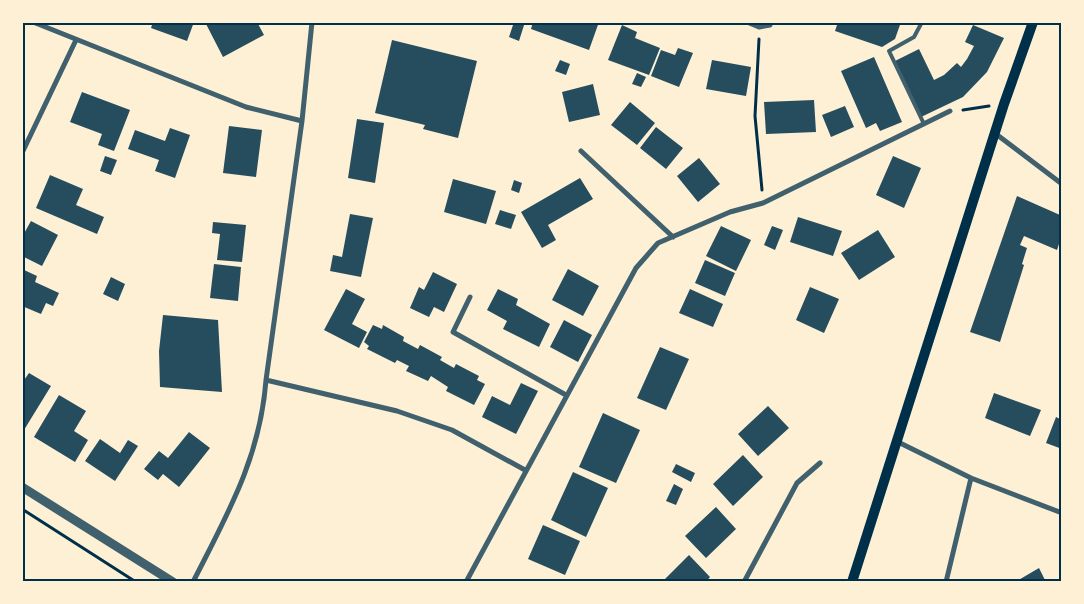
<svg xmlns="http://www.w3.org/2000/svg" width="1084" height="604" font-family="'Roboto Condensed',sans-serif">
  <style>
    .building { fill: #264d5e }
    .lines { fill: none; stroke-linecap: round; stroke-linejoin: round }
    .path { stroke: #003049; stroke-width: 3 }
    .service { stroke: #3f606c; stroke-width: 4 }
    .minor { stroke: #3f606c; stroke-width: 5 }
    .tertiary { stroke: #3f606c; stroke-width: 9 }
    .secondary { stroke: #003049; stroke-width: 10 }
    .neatline { fill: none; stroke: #003049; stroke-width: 2 }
  </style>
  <rect width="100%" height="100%" fill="#fdf0d5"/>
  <path class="building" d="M153 22H194L187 41 151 28Z
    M205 22H257L264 35 223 57Z
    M514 22H525L519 41 509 37Z
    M533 22H599L589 50 531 29Z
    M838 22H901L895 39 882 47 835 31Z
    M622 25 637 32 635 38 660 48 649 75 608 60Z
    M973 25 1004 38 987 72 963 97 921 117 895 61 919 49 934 80 944 75 957 63 961 67 967 59 974 46 965 42Z
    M392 40 477 61 458 138 423 129 425 125 375 113Z
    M678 48 693 53 679 87 651 76 661 50 675 55Z
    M874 57 902 122 880 131 876 123 866 128 841 71Z
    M560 60 570 64 566 75 555 71Z
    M712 60 751 67 746 96 706 89Z
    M637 73 646 77 641 87 632 84Z
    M593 84 600 115 569 122 562 92Z
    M82 92 130 110 114 151 98 145 102 134 70 122Z
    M814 100 816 132 766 134 764 102Z
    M630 102 655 123 637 145 611 125Z
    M845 106 854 127 831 137 822 115Z
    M357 119 384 123 375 183 348 178Z
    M229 126 262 130 256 177 223 173Z
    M656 127 683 148 666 169 640 148Z
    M170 128 190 135 175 178 155 171 159 160 128 149 135 130 165 141Z
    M105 156 117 160 111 175 100 171Z
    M893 156 921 168 904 208 876 195Z
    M699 158 720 184 698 202 677 176Z
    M50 175 83 189 76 205 104 217 97 234 36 208Z
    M580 178 593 199 548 225 556 240 542 248 521 212Z
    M453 179 496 191 486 224 444 212Z
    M514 180 522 183 519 193 511 190Z
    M1017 196 1060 215 1062 245 1059 244 1057 250 1024 236 1020 245 1027 248 1022 264 1024 265 1000 342 970 332Z
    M500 210 516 215 511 229 495 224Z
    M350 214 373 218 361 277 330 271 333 255 342 257Z
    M798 217 842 231 833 256 790 242Z
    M31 221 58 235 42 266 22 256V237Z
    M213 222 246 225 242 262 217 260 220 234 212 233Z
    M721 226 751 240 736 271 706 256Z
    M772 226 783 230 775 250 764 245Z
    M878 230 895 257 859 280 841 253Z
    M705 260 735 273 725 296 695 283Z
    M214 264 241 267 238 301 210 298Z
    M22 269 37 276 35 282 59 293 53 306 46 303 41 314 22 306Z
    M568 269 599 286 583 316 552 300Z
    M433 272 457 284 444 312 434 307 429 317 410 308 419 287 424 290Z
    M111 277 125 284 118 301 103 294Z
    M810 287 839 299 824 333 796 320Z
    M346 289 365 299 352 324 367 332 359 348 324 330Z
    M498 289 518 299 516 305 550 324 539 347 503 329 507 321 487 310Z
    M690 289 723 304 713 327 679 313Z
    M163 315 218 320 222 392 160 387 159 351Z
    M564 320 592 335 578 362 550 347Z
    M373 325 382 329 383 325 404 337 403 341 418 349 420 345 442 357 440 360 454 368 456 364 479 376 477 380 485 384 474 405 446 391 448 387 431 376 428 381 406 371 409 366 397 360 395 363 367 349 369 346 364 342Z
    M660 347 689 359 666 410 637 398Z
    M29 373 51 386 24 430 22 383Z
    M521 383 538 391 516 434 482 417 492 396 510 405Z
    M994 393 1041 410 1030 436 985 418Z
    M59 395 86 411 74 431 88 440 75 462 34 437Z
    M768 406 789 428 758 456 738 434Z
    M603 413 640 430 616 483 579 467Z
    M1056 417 1062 420V449L1046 443Z
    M189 432 210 448 179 487 163 474 158 480 144 469 159 451 168 458Z
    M100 439 120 453 128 440 138 446 115 481 85 461Z
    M743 455 763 477 733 506 713 484Z
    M676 464 695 473 691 482 672 472Z
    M573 472 608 488 586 537 551 520Z
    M674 484 683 489 676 505 666 501Z
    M716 507 736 529 706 558 685 536Z
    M543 525 580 541 565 575 528 559Z
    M689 555 710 577 706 582H662Z
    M1039 568 1046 582H1015Z"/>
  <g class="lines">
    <path class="path" d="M759 39 755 116 762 190
      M963 110 989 106
      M22 509 136 582"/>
    <path class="service" d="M922 22 914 37 889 51 924 124"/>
    <path class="minor" d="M33 22 246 107 302 121
      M747 22 759 27 770 25
      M996 134 1062 184
      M581 151 673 237
      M22 153 76 40
      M470 297 453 332 566 395
      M266 380 397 411 452 430 525 470
      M896 441 971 478 1062 513
      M193 582C228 513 260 458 266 380L302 121 312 22
      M466 582 636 268 658 243 730 212 763 203 950 111
      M744 582 797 483 820 463
      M946 582 971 478"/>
    <path class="tertiary" d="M22 487 173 582"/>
    <path class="secondary" d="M852 582 1004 104 1033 22"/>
  </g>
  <rect width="1084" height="604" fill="none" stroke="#fdf0d5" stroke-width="48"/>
  <rect x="24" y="24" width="1036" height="556" class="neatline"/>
</svg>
